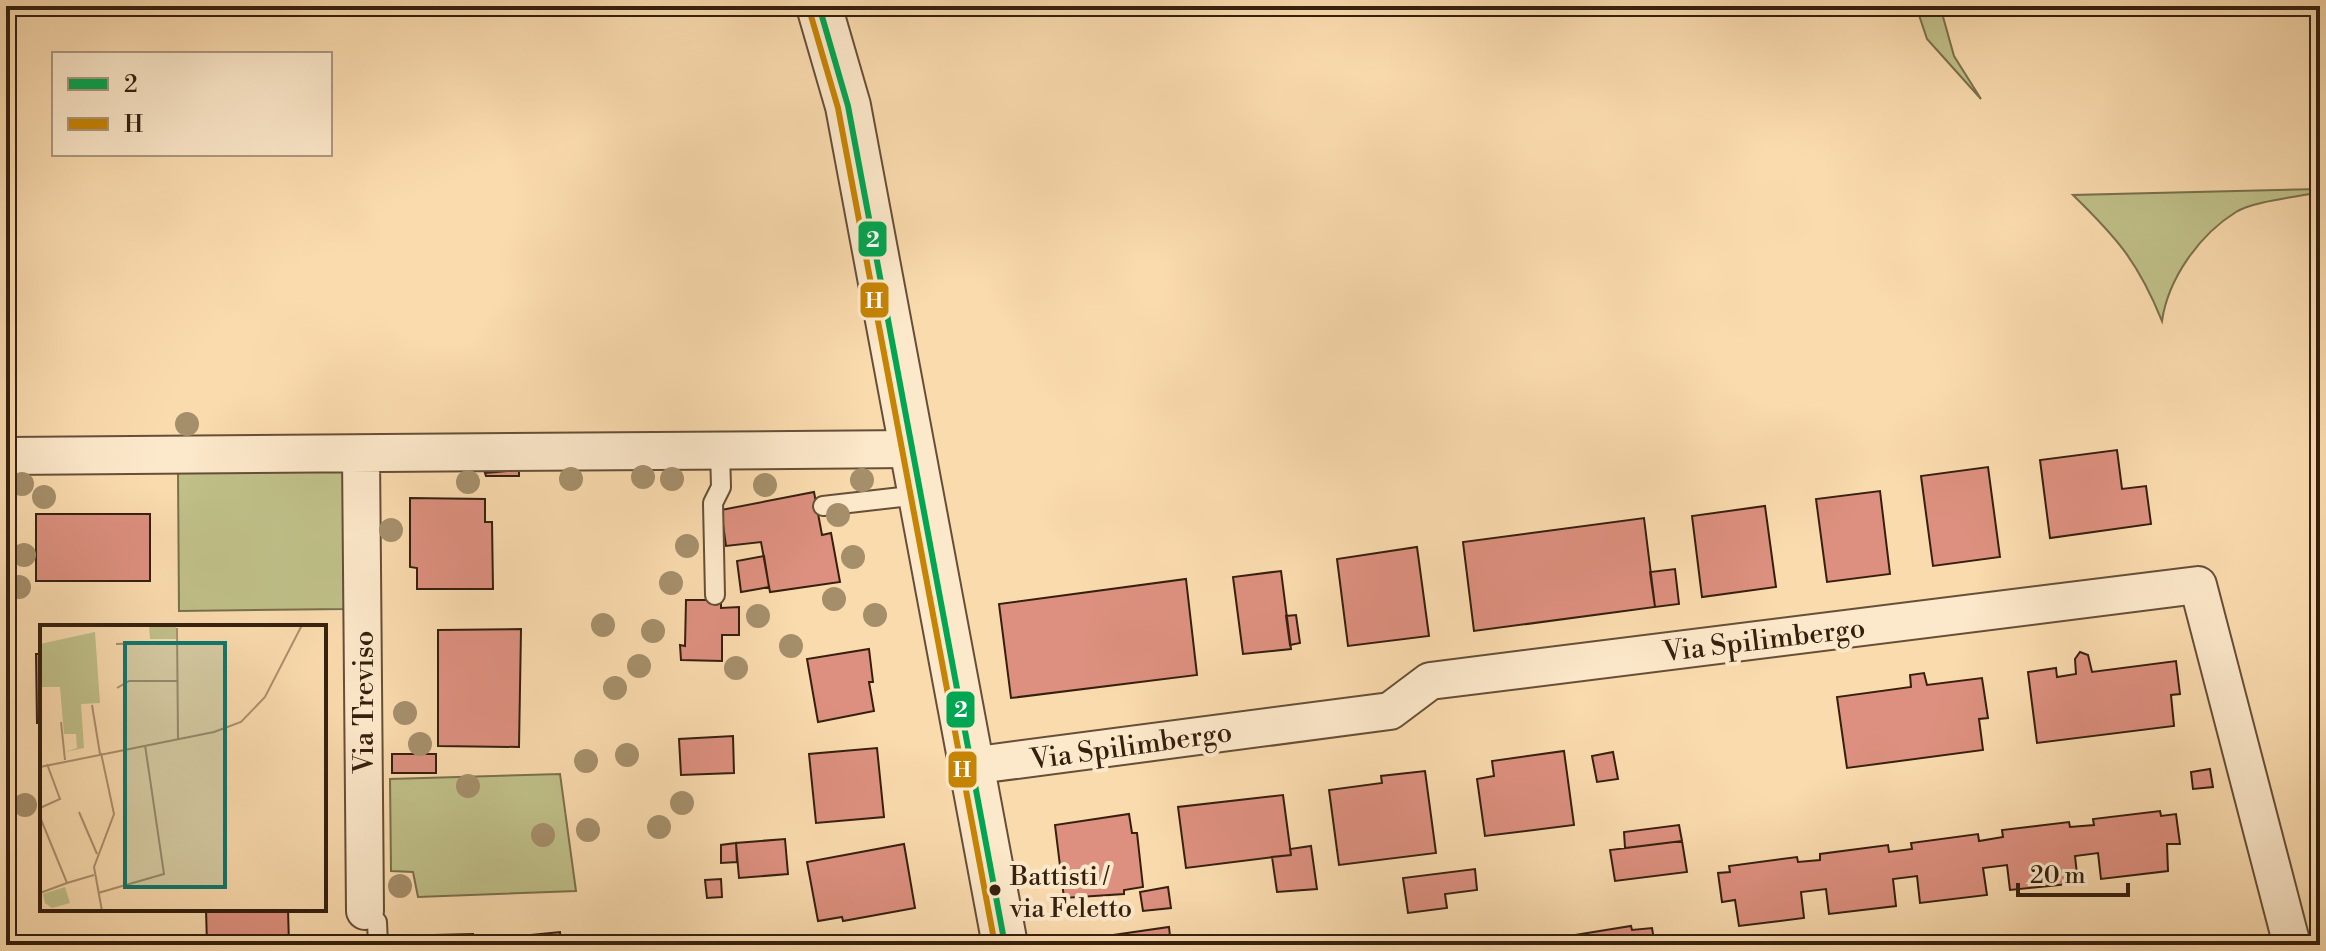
<svg xmlns="http://www.w3.org/2000/svg" width="2326" height="951" font-family="'Libre Bodoni',serif">
  <style>
    .green { fill: #c0c089; stroke: #7a704c; stroke-width: 2 }
    .building { fill: #dd907f; stroke: #35200f; stroke-width: 2 }
    .lines { fill: none; stroke-linecap: round; stroke-linejoin: round }
    .service-casing { stroke: #664f37; stroke-width: 22 }
    .minor-casing { stroke: #664f37; stroke-width: 40 }
    .tertiary-casing { stroke: #664f37; stroke-width: 48 }
    .service { stroke: #fce8ca; stroke-width: 18 }
    .minor { stroke: #fce8ca; stroke-width: 36 }
    .tertiary { stroke: #fce8ca; stroke-width: 44 }
    .bus-1-casing { stroke: #fce8ca; stroke-width: 12 }
    .bus-2-casing { stroke: #fce8ca; stroke-width: 12 }
    .bus-1 { stroke: #00a651; stroke-width: 6 }
    .bus-2 { stroke: #c68404; stroke-width: 6 }
    .tree { fill: #a58f6b }
    .bus-dot { fill: #35200f; stroke: #fce8ca; stroke-width: 3 }
    .labels { text-anchor: middle; stroke-width: 8; stroke-linejoin: round; paint-order: stroke }
    .bus-label { font-size: 26px; fill: #35200f; stroke: #fce8ca; text-anchor: start }
    .street-label { font-size: 28px; fill: #35200f; stroke: #fce8ca }
    .inset-road { fill: none; stroke: #ab906e; stroke-width: 2 }
    .view { fill: #0f766e; fill-opacity: 0.15; stroke: #0f766e; stroke-width: 4 }
    .inset-edge { fill: none; stroke: #35200f; stroke-width: 4 }
    .line-badge { stroke: #fce8ca; stroke-width: 3 }
    .badge-label { font-size: 22px; text-anchor: middle; font-weight: bold; fill: #fff }
  </style>
  <rect width="100%" height="100%" fill="#fadbae"/>
  <filter id="stains"><feTurbulence type="fractalNoise" baseFrequency=".0025" numOctaves="4"/><feColorMatrix values="0 0 0 0 .2 0 0 0 0 .09 0 0 0 0 .02 0 0 0 .5 -.17"/></filter>
  <radialGradient id="worn" r=".72"><stop offset=".6" stop-color="#630" stop-opacity="0"/><stop offset="1" stop-color="#630" stop-opacity=".3"/></radialGradient>
  <path class="green" d="M1916 6H1940L1954 56 1981 99 1927 39Z
    M2320 189V192C2299 197 2253 201 2236 212 2199 235 2168 279 2162 321 2138 262 2118 239 2073 195Z
    M343 470 344 609 179 611 178 472Z
    M560 774 576 891 418 897 413 872 391 871 390 779Z"/>
  <path class="building" d="M2117 450 2122 489 2146 486 2151 524 2050 538 2040 460Z
    M1988 467 2000 557 1933 566 1921 476Z
    M519 470V476H486L485 473Z
    M1880 491 1890 574 1827 582 1816 499Z
    M814 492 822 535 831 533 840 582 770 592 761 542 726 546 721 510Z
    M410 498 485 499V522H492L493 589H417V568L410 567Z
    M1765 506 1776 587 1702 597 1692 516Z
    M36 514H150V581H36Z
    M1644 518 1655 607 1474 631 1463 542Z
    M1417 547 1429 636 1348 646 1337 559Z
    M764 556 769 587 741 592 737 561Z
    M1675 569 1679 604 1655 607 1650 572Z
    M1281 571 1291 649 1243 654 1233 577Z
    M1186 579 1197 675 1011 698 999 604Z
    M686 600H721V608L739 607V635H722V661L681 660 680 645 685 646Z
    M1296 615 1300 643 1290 645 1286 616Z
    M521 629 519 747 438 746V630Z
    M869 649 873 682H869L874 711 818 722 807 659Z
    M2080 652 2088 655 2092 672 2176 661 2180 694 2171 695 2174 726 2037 743 2028 672 2056 668 2057 677 2076 674 2075 659Z
    M36 654H42V723H37Z
    M1924 673 1927 685 1982 678 1988 718 1979 719 1983 750 1847 768 1837 697 1911 687 1910 675Z
    M733 736 734 773 681 775 679 739Z
    M877 748 884 817 816 823 809 754Z
    M1564 751 1574 825 1485 836 1477 779 1494 776 1492 761Z
    M1613 752 1618 779 1597 782 1592 756Z
    M392 754H436V773H392Z
    M2210 769 2213 787 2193 789 2191 772Z
    M1425 771 1436 853 1339 865 1329 790 1382 783 1381 776Z
    M41 776H42V898H41Z
    M1283 795 1291 855 1186 868 1178 807Z
    M2160 811 2161 816 2176 814 2180 844H2167L2168 871 2101 879 2098 853 2075 856 2078 883 2010 890 2007 865 1983 868 1987 895 1920 903 1917 876 1893 879 1896 906 1829 914 1826 889 1801 892 1804 918 1739 926 1735 900 1722 902 1718 873 1730 872 1729 866 1797 857 1798 862 1820 860V854L1888 845 1889 852 1912 849 1911 843 1978 834 1979 841 2003 837 2002 830 2069 822 2070 827 2094 825 2093 819Z
    M1129 814 1132 833H1137L1143 887 1124 890V894L1064 898 1055 825Z
    M1679 825 1682 841 1625 848 1624 832Z
    M785 839 788 874 739 878 736 843Z
    M1682 841 1687 872 1615 881 1610 850Z
    M736 843 737 862 721 863V845Z
    M904 844 915 908 843 921 842 917 818 921 807 862Z
    M1311 846 1317 889 1277 892 1272 857 1291 855 1290 849Z
    M1475 869 1477 890 1445 894 1447 908 1408 913 1403 878Z
    M721 879 722 897 707 898 705 880Z
    M1168 887 1171 908 1143 911 1140 892Z
    M206 909H288L289 945H207Z
    M1631 926 1632 930 1652 928 1655 945H1557L1556 938Z
    M1169 927 1171 945H1064V942Z
    M560 932 561 945H435V935L473 934V941Z"/>
  <g class="lines">
    <defs>
      <path id="service" d="M823 506 919 495
        M715 595 713 503 721 487 720 451
        M365 911 377 922 378 945
        M6 939 8 945"/>
      <path id="minor" d="M361 454 365 911
        M6 456 911 449
        M970 766 1390 711 1430 681 2198 585 2292 945"/>
      <path id="tertiary" d="M819 6 848 106 1005 945"/>
    </defs>
    <use href="#service" class="service-casing"/>
    <use href="#minor" class="minor-casing"/>
    <use href="#tertiary" class="tertiary-casing"/>
    <use href="#service" class="service"/>
    <use href="#minor" class="minor"/>
    <use href="#tertiary" class="tertiary"/>
    <defs>
      <path id="bus-1" d="M819 6 848 106 1005 945"/>
      <path id="bus-2" d="M809 9 838 108 995 945"/>
    </defs>
    <use href="#bus-1" class="bus-1-casing"/>
    <use href="#bus-2" class="bus-2-casing"/>
    <use href="#bus-1" class="bus-1"/>
    <use href="#bus-2" class="bus-2"/>
  </g>
  <g class="tree">
    <circle cx="187" cy="424" r="12"/>
    <circle cx="643" cy="477" r="12"/>
    <circle cx="571" cy="479" r="12"/>
    <circle cx="672" cy="479" r="12"/>
    <circle cx="862" cy="480" r="12"/>
    <circle cx="468" cy="482" r="12"/>
    <circle cx="22" cy="484" r="12"/>
    <circle cx="765" cy="485" r="12"/>
    <circle cx="44" cy="497" r="12"/>
    <circle cx="838" cy="515" r="12"/>
    <circle cx="391" cy="530" r="12"/>
    <circle cx="687" cy="546" r="12"/>
    <circle cx="24" cy="555" r="12"/>
    <circle cx="853" cy="557" r="12"/>
    <circle cx="671" cy="583" r="12"/>
    <circle cx="19" cy="587" r="12"/>
    <circle cx="834" cy="599" r="12"/>
    <circle cx="875" cy="615" r="12"/>
    <circle cx="758" cy="616" r="12"/>
    <circle cx="603" cy="625" r="12"/>
    <circle cx="653" cy="631" r="12"/>
    <circle cx="791" cy="646" r="12"/>
    <circle cx="639" cy="666" r="12"/>
    <circle cx="736" cy="668" r="12"/>
    <circle cx="615" cy="688" r="12"/>
    <circle cx="405" cy="713" r="12"/>
    <circle cx="420" cy="744" r="12"/>
    <circle cx="627" cy="755" r="12"/>
    <circle cx="586" cy="761" r="12"/>
    <circle cx="468" cy="786" r="12"/>
    <circle cx="682" cy="803" r="12"/>
    <circle cx="25" cy="805" r="12"/>
    <circle cx="659" cy="827" r="12"/>
    <circle cx="588" cy="830" r="12"/>
    <circle cx="543" cy="835" r="12"/>
    <circle cx="400" cy="886" r="12"/>
  </g>
  <circle class="bus-dot" cx="995" cy="890" r="7"/>
  <g class="labels">
    <g class="bus-label">
      <text x="1010" y="885">Battisti /<tspan x="1010" dy="32">via Feletto</tspan></text>
    </g>
    <g class="street-label">
      <text transform="translate(1764 639) rotate(-7)" y="10">Via Spilimbergo</text>
      <text transform="translate(363 702) rotate(-90)" y="10">Via Treviso</text>
      <text transform="translate(1131 745) rotate(-8)" y="10">Via Spilimbergo</text>
    </g>
  </g>
  <g transform="translate(40 625)">
    <rect width="286" height="286" fill="#fadbae"/>
    <path d="M109 0H136V14H110ZM55 7 60 78 41 79 44 123 25 127 37 123 36 109H24L20 62H2L0 19ZM25 262 30 278 12 283 5 278 3 269Z" fill="#c0c089"/>
    <path class="inset-road" d="M137 3 138 114M76 19 137 17M77 63 89 56H137M52 80 60 129M21 97 25 135M61 128 74 189 54 242 62 286M0 142 174 107 201 97 225 72 262 0M0 183 20 174 7 139M39 187 57 229M0 192 27 258 54 250M0 268 27 258M58 268 124 249 105 120"/>
    <path class="view" d="M85 18H185V262H85Z"/>
    <rect width="286" height="286" class="inset-edge"/>
  </g>
  <g class="line-badge">
    <rect x="857" y="220" width="31" height="38" rx="8" fill="#00a651"/>
    <rect x="859" y="281" width="31" height="38" rx="8" fill="#c68404"/>
    <rect x="945" y="690" width="31" height="39" rx="8" fill="#00a651"/>
    <rect x="947" y="750" width="31" height="39" rx="8" fill="#c68404"/>
  </g>
  <g class="badge-label">
    <text x="873" y="247">2</text>
    <text x="874" y="308">H</text>
    <text x="961" y="717">2</text>
    <text x="962" y="777">H</text>
  </g>
  <rect width="2326" height="951" fill="none" stroke="#fadbae" stroke-width="32"/>
  <rect x="8" y="8" width="2310" height="935" fill="none" stroke="#35200f" stroke-width="4"/>
  <rect x="16" y="16" width="2294" height="919" fill="none" stroke="#35200f" stroke-width="2"/>
  <rect x="52" y="52" width="280" height="104" fill="#fce8ca" stroke="#ac987f" stroke-width="2"/>
  <rect x="68" y="78" width="40" height="12" fill="#00a651" stroke="#ac987f" stroke-width="2"/>
  <text x="124" y="92" font-size="24" fill="#35200f">2</text>
  <rect x="68" y="118" width="40" height="12" fill="#c68404" stroke="#ac987f" stroke-width="2"/>
  <text x="124" y="132" font-size="24" fill="#35200f">H</text>
  <path d="M2018 883v12h110v-12" fill="none" stroke="#35200f" stroke-width="4"/>
  <text x="2030" y="883" font-size="24" fill="#35200f" stroke="#fce8ca" stroke-width="6" paint-order="stroke">20 m</text>
  <rect width="100%" height="100%" filter="url(#stains)"/>
  <rect width="100%" height="100%" fill="url(#worn)"/>
</svg>
